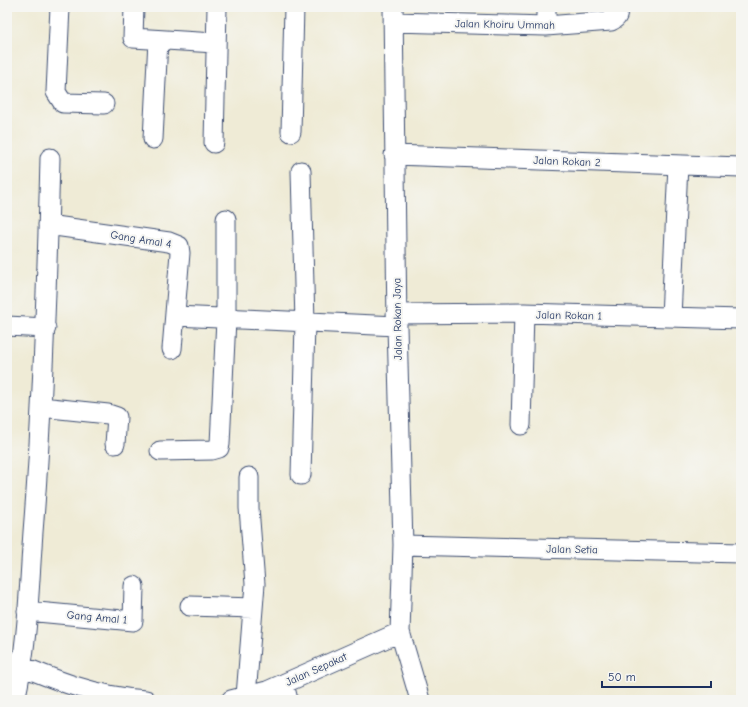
<svg xmlns="http://www.w3.org/2000/svg" width="748" height="707" font-family="'Comic Neue',sans-serif">
  <style>
    .lines { fill: none; stroke-linecap: round; stroke-linejoin: round }
    .minor-casing { stroke: #3b4b70; stroke-width: 21 }
    .minor { stroke: #fff; stroke-width: 19 }
    .labels { text-anchor: middle; stroke-width: 4; stroke-linejoin: round; paint-order: stroke }
    .street-label { font-size: 11px; fill: #1b2f5e; stroke: #f6f6f2 }
  </style>
  <rect width="100%" height="100%" fill="#f6f6f2"/>
  <filter id="ink" filterUnits="userSpaceOnUse"><feTurbulence type="fractalNoise" baseFrequency=".025" numOctaves="2"/><feDisplacementMap in="SourceGraphic" scale="8" xChannelSelector="R" yChannelSelector="G"/><feConvolveMatrix kernelMatrix="1 2 1 2 8 2 1 2 1" color-interpolation-filters="sRGB"/></filter>
  <filter id="wash" filterUnits="userSpaceOnUse"><feTurbulence type="fractalNoise" baseFrequency=".012" numOctaves="4" result="noise"/><feDisplacementMap in="SourceGraphic" scale="16" xChannelSelector="R" yChannelSelector="G"/><feGaussianBlur stdDeviation="0.9" result="paint"/><feColorMatrix in="noise" values="0 0 0 0 0 0 0 0 0 0 0 0 0 0 0 0 0 1.4 0 .05"/><feComposite in="paint" operator="in"/></filter>
  <g filter="url(#wash)">
    <rect width="100%" height="100%" fill="#efebd6"/>
  </g>
  <g filter="url(#ink)">
    <g class="lines">
      <defs>
        <path id="minor" d="M60 7 56 92 63 103 104 104
          M134 7 133 38 215 43
          M393 7 397 326 403 545 400 632 420 700
          M546 7V26
          M393 22 546 26 611 21C618 18 618 15 618 7
          M291 132 294 7
          M153 139 158 40
          M214 143 217 7
          M394 155 741 167
          M48 225 169 242 179 246 180 253 172 349
          M396 314 524 313 741 319
          M175 316 397 326
          M671 317 678 165
          M7 326 46 328
          M41 407 108 414 117 417 115 444
          M521 425 524 313
          M160 451 212 450 219 448 220 444 226 319V219
          M301 475 305 323 301 171
          M403 545 741 553
          M190 606 253 608
          M27 611 133 621 134 586
          M7 660C52 679 96 697 146 700
          M284 684 288 700
          M246 696 255 584 249 508V477
          M15 700C28 645 29 588 33 532 43 408 47 283 50 158
          M231 700 267 691 400 632"/>
      </defs>
      <use href="#minor" class="minor-casing"/>
      <use href="#minor" class="minor"/>
    </g>
  </g>
  <g class="labels">
    <g class="street-label">
      <text transform="translate(505 24) rotate(1)" y="4">Jalan Khoiru Ummah</text>
      <text transform="translate(567 161) rotate(2)" y="4">Jalan Rokan 2</text>
      <text transform="translate(141 239) rotate(9)" y="4">Gang Amal 4</text>
      <text transform="translate(569 315) rotate(1)" y="4">Jalan Rokan 1</text>
      <text transform="translate(397 319) rotate(-91)" y="4">Jalan Rokan Jaya</text>
      <text transform="translate(572 549) rotate(1)" y="4">Jalan Setia</text>
      <text transform="translate(97 617) rotate(5)" y="4">Gang Amal 1</text>
      <text transform="translate(316 669) rotate(-24)" y="4">Jalan Sepakat</text>
    </g>
  </g>
  <rect width="748" height="707" fill="none" stroke="#f6f6f2" stroke-width="24"/>
  <path d="M602 681v6h109v-6" fill="none" stroke="#1b2f5e" stroke-width="2"/>
  <text x="608" y="681" font-size="12" fill="#1b2f5e" stroke="#f6f6f2" stroke-width="3" paint-order="stroke">50 m</text>
</svg>
